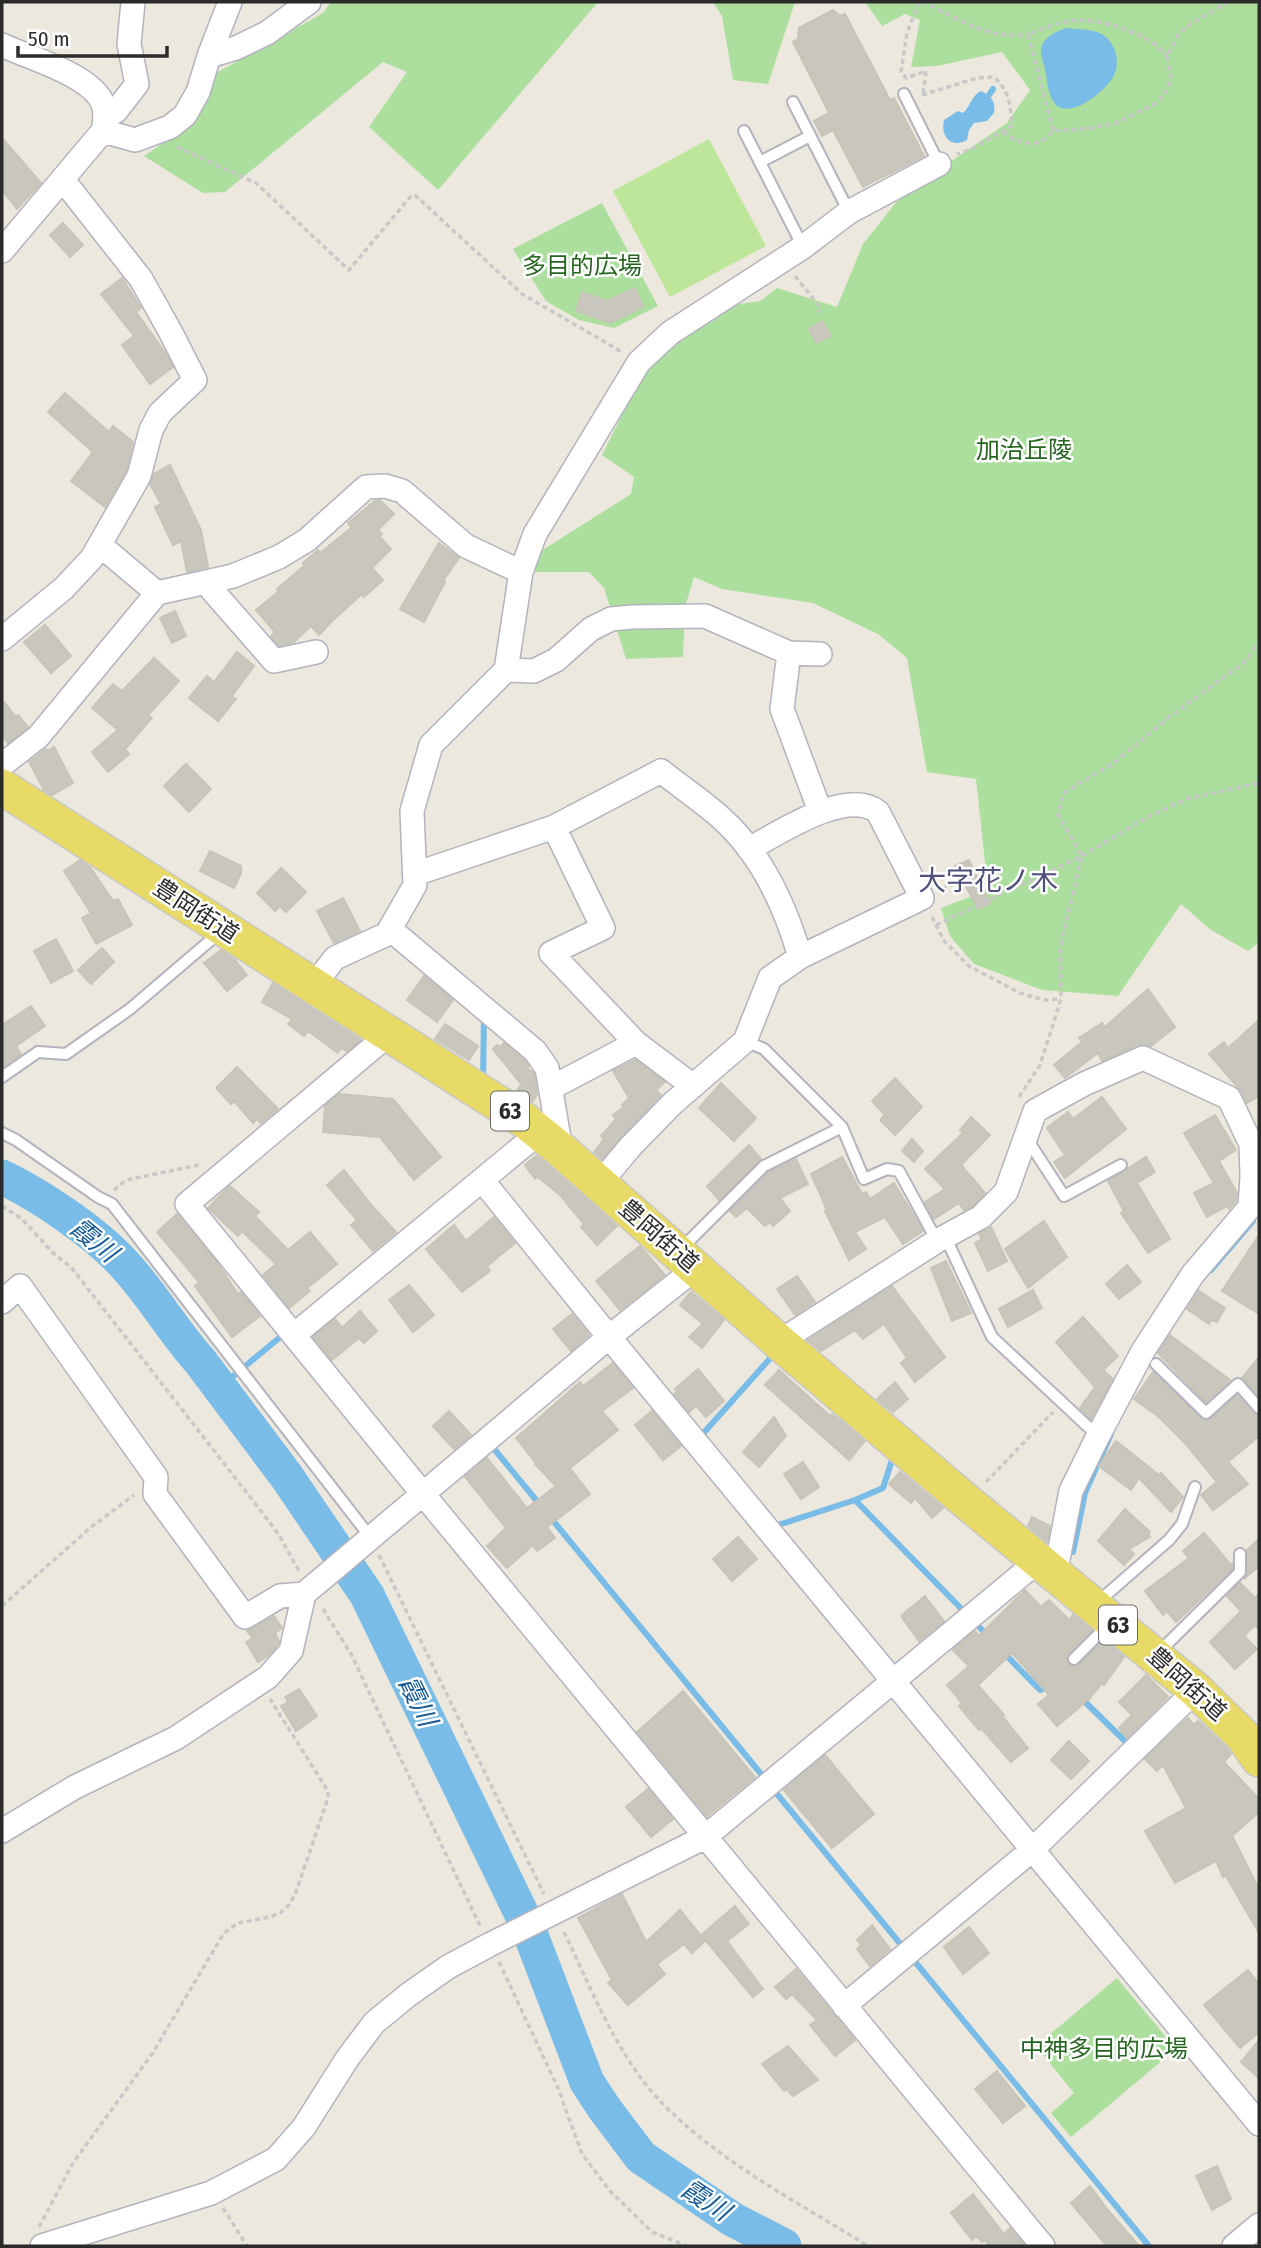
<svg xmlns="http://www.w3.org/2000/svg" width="1261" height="2248" font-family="'Fira Sans Condensed','Noto Sans JP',sans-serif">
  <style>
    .green { fill: #acdf9e }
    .pitch { fill: #bde69b }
    .water { fill: #78bce7 }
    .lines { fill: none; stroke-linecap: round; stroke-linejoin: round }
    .stream { stroke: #78bce7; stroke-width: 6 }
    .river { stroke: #78bce7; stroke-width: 35 }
    .building { fill: #c8c6bd; stroke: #c8c4b8; stroke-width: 2 }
    .service-casing { stroke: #b2b3be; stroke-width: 14 }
    .minor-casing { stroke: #b2b3be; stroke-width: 26 }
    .primary-casing { stroke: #c8c8c8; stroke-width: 38 }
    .path { stroke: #c8c8c8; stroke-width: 3.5; stroke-dasharray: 5 3.5; stroke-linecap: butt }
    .service { stroke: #fff; stroke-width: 10 }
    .minor { stroke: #fff; stroke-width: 23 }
    .primary { stroke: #e8da67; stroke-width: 35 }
    .labels { text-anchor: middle; stroke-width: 5; stroke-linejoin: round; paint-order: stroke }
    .shield { fill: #fff; stroke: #6b6b6b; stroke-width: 2 }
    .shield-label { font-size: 23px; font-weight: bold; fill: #2b2b2b }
    .park-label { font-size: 24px; fill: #25651f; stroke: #fff }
    .street-label { font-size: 24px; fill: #2b2b2b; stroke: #fff }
    .water-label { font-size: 26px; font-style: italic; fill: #165995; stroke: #fff }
    .quarter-label { font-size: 28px; fill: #4e5179; stroke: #fff }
  </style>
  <rect width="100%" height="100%" fill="#ece8de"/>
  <path class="green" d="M331 2H598L438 190 369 127 407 72 383 62 225 192 203 193 144 156 194 122 211 76 323 13Z
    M713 2H795L768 84 733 80 722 16Z
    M865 2H1259V942L1248 951 1211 930 1181 904 1118 996 1042 990 974 964 950 936 941 908 988 890 976 779 927 772 907 658 878 634 813 603 722 589 694 577 685 607 683 657 626 659 604 588 589 572H534L541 551 631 494 634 477 602 455 652 356 732 305 760 301 777 288 837 307 863 244 902 195 1007 123 1030 90 1002 52 937 66 911 67 920 20 905 14 882 26Z
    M602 203 658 306 614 328 579 320 546 301 513 249Z
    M1117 1978 1176 2049 1071 2137 1051 2113 1074 2093 1036 2046Z"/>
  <path class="pitch" d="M709 139 766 246 670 297 613 191Z"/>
  <path class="water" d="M1065 28C1075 29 1088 29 1097 32 1115 38 1122 62 1113 77 1105 91 1072 119 1056 105 1048 97 1047 80 1045 69 1043 62 1038 50 1043 43 1048 35 1057 32 1065 28Z
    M981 91C991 96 996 101 994 113L987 121 974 123 969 130 967 140C951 149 940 136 944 120L958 111 963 113C971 106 971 96 981 91Z"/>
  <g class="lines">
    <path class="stream" d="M989 95 993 89
      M483 1081 484 1016
      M1211 1270 1253 1221
      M219 1388 285 1333
      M700 1437 774 1354
      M490 1444 541 1506
      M855 1500 989 1637
      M550 1517 766 1780
      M775 1526 855 1500 883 1488 893 1457
      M1073 1552 1085 1493 1111 1434
      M1003 1652 1040 1690 1050 1686
      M1081 1698 1131 1747
      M772 1788 1149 2246"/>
    <path class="river" d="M2 1177C40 1195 96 1233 124 1264 152 1294 173 1331 200 1361L287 1477 367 1595 527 1925 587 2082 604 2108 641 2157 732 2219 784 2246"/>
  </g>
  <path class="building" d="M833 10 840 16 845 14 890 100 894 98 924 156 863 187 833 130 822 136 814 121 829 113 793 42 798 39 799 28Z
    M2 138 41 183 17 209 2 190Z
    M63 223 83 245 70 257 50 235Z
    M122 278 141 308 136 312 164 351 173 367 150 384 122 345 134 336 101 294Z
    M635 288 643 307 610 323 576 311 582 292 607 301Z
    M822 321 831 336 817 343 809 329Z
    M65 393 109 432 113 426 133 442 126 471 105 507 71 481 93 452 48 412Z
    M170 465 201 530 208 567 187 572 181 541 173 545 155 507 161 504 150 484 154 474Z
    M380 500 394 514 378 530 382 534 379 536 391 549 372 568 383 580 364 597 362 594 332 621 319 635 311 626 294 642 279 646 271 636 275 632 256 610 279 591 277 589 305 565 303 563 318 550 320 553 351 528 348 523 375 501Z
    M439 543 459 558 443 581 445 582 424 622 400 609Z
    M175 611 186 636 172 643 160 618Z
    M45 625 71 656 51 673 24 642Z
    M237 652 254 666 232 696 236 699 218 721 189 698 207 676 214 682Z
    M154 658 179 681 148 715 152 718 125 749 129 754 108 772 92 752 118 730 92 708 113 684 122 691Z
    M2 700 16 717 18 715 28 727 8 743 2 735Z
    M54 747 73 783 52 795 44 790 29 762 46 749 48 751Z
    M186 764 211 789 189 812 164 786Z
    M210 851 241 866V873L234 888 200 871Z
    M80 860 90 867 113 901 118 899 132 925 96 944 82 918 91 913 64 871Z
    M969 860 990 904 978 909 955 866Z
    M281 868 306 892 286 912 280 906 275 911 257 893Z
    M343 898 360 931 334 943 317 911Z
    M56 939 73 971 51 983 34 951Z
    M102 948 114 962 91 984 78 970Z
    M221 950 235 960 247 975 227 991 204 963Z
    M424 976 453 1000 437 1022 407 1000Z
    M273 983 361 1040 347 1051 341 1048 338 1053 308 1031 304 1036 288 1024 292 1019 262 1002Z
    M1148 989 1175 1027 1151 1046 1138 1045 1102 1061 1098 1053 1065 1078 1054 1065 1082 1042 1079 1038 1102 1023 1105 1027Z
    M31 1006 45 1026 16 1046 21 1054 2 1068V1025Z
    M1259 1020V1096L1247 1103 1241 1091 1209 1054 1224 1042 1228 1048Z
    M445 1024 478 1046 469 1060 435 1039Z
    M504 1043 525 1061 529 1066 527 1068 534 1073 537 1095 532 1102 517 1091 521 1084 493 1049 497 1045 500 1047Z
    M635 1060 665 1082 656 1090 661 1095 602 1159 594 1152 604 1139 601 1136 616 1119 613 1115 624 1107 622 1105 629 1098 613 1071Z
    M237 1067 278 1109 261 1123 257 1119 253 1123 234 1101 231 1104 216 1088Z
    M895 1078 922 1107 895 1135 880 1120 885 1115 872 1101Z
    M721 1083 756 1118 734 1141 699 1108Z
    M339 1094 393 1099 441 1157 414 1180 380 1137 323 1132 325 1106Z
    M1102 1097 1126 1129 1065 1178 1054 1162 1065 1155 1047 1128 1068 1112 1073 1119Z
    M1215 1115 1236 1150 1219 1161 1237 1193 1236 1201 1229 1209 1227 1206 1207 1217 1194 1193 1214 1183 1184 1133Z
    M971 1117 990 1135 961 1165 985 1193 973 1206 964 1210 959 1203 934 1219 925 1202 945 1189 925 1169 963 1133 960 1130Z
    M912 1139 923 1151 914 1162 902 1151Z
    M749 1145 761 1159 719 1200 707 1186Z
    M536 1156 548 1165 617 1226 597 1245 581 1227 584 1224 560 1195 538 1177 535 1179 525 1165Z
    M842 1157 862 1194 866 1192 870 1199 894 1183 923 1231 903 1244 885 1217 855 1232 866 1249 849 1260 825 1211 827 1210 811 1174Z
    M1146 1157 1155 1172 1137 1183 1170 1239 1148 1253 1121 1213 1124 1211 1108 1181Z
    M796 1159 808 1184 780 1198 790 1211 773 1226 770 1222 765 1226 747 1208 736 1217 730 1211 769 1172Z
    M344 1170 372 1206 396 1232 373 1251 351 1225 357 1220 327 1185Z
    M230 1186 259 1212 255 1216 288 1250 310 1232 337 1264 307 1288 310 1291 289 1308 263 1275 276 1264 242 1231 238 1236 208 1208Z
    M177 1214 218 1264 238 1294 241 1292 260 1316 232 1337 195 1286 199 1282 157 1232Z
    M494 1217 515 1243 487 1266 490 1271 462 1292 426 1249 454 1225 466 1241Z
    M1044 1221 1067 1257 1028 1288 1005 1249Z
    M991 1227 1007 1261 988 1271 975 1243 982 1239 979 1234Z
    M1259 1235V1314L1222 1291Z
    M640 1246 665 1275 620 1310 596 1281Z
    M946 1261 971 1313 952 1321 931 1268Z
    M1127 1265 1141 1282 1119 1299 1106 1284Z
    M797 1276 815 1302 795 1315 777 1289Z
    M409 1285 434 1315 413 1332 389 1300Z
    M892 1286 945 1357 915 1382 901 1363 907 1358 884 1324 863 1339 855 1330 821 1351 808 1340Z
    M1033 1290 1042 1308 1008 1327 999 1309Z
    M1199 1291 1225 1308 1217 1322 1211 1320 1209 1324 1187 1309Z
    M691 1292 724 1320 702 1348 689 1337 703 1324 680 1305Z
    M360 1311 377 1331 364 1343 359 1338 332 1360 313 1337 335 1319 342 1328Z
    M572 1314 589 1335 571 1351 553 1329Z
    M1083 1317 1118 1356 1103 1370 1113 1379 1091 1419 1080 1408 1095 1387 1056 1342Z
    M1170 1335 1230 1380 1206 1402 1158 1353Z
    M1259 1357V1396L1242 1378Z
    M613 1363 633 1388 602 1411 618 1430 570 1468 590 1494 547 1527 555 1538 537 1551 533 1545 507 1568 487 1546 506 1528 465 1477 487 1458 527 1508 556 1486 535 1464 536 1463 516 1438 580 1382 583 1386Z
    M698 1369 724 1401 706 1417 696 1406 689 1412 674 1394 677 1392 675 1389Z
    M779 1370 830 1416 832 1414 865 1441 849 1460 765 1385Z
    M1153 1372 1203 1420 1211 1419 1237 1395 1253 1413 1259 1416V1436L1228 1462 1248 1484 1213 1510 1201 1495 1217 1482 1185 1443 1159 1417 1134 1399Z
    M895 1382 908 1399 893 1412 877 1399Z
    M449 1411 471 1435 454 1449 433 1426Z
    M652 1411 681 1446 663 1460 635 1425Z
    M774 1417 786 1436 759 1467 743 1452Z
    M1116 1441 1159 1475 1161 1473 1183 1497 1171 1512 1139 1478 1131 1490 1099 1466Z
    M803 1462 819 1487 801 1499 784 1474Z
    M900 1472 943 1508 932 1518 915 1498 911 1503 889 1484Z
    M1125 1509 1150 1532 1148 1534 1150 1537 1129 1549 1134 1554 1124 1565 1098 1541Z
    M1032 1517 1050 1526 1047 1542 1028 1526Z
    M1204 1533 1231 1565 1232 1564V1569L1176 1622 1167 1611 1163 1615 1145 1591 1189 1558 1183 1551Z
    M738 1537 757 1559 732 1581 713 1559Z
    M1259 1539V1566L1244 1579 1248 1573 1247 1550Z
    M1240 1583 1255 1598 1259 1594V1630L1255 1625 1244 1636 1257 1649 1235 1669 1210 1642 1241 1611 1227 1596Z
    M1025 1590 1041 1607 1049 1600 1069 1620 1073 1615 1092 1630 1068 1654 1066 1660 1069 1665H1079L1104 1640 1124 1657 1104 1685 1102 1683 1089 1699 1057 1726 1038 1704 1049 1695 1012 1653 978 1685 1004 1715 1002 1716 1028 1748 1011 1762 981 1728 979 1730 959 1706 962 1703 947 1685 969 1666 953 1650 975 1631 979 1636Z
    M925 1596 944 1621 919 1641 901 1616Z
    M274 1616 282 1628 275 1633 279 1641 278 1644 269 1655 258 1662 246 1642 253 1638 247 1631Z
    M1146 1675 1168 1697 1127 1738 1119 1728 1132 1715 1119 1702Z
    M299 1689 317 1716 296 1731 281 1706 288 1702 285 1697Z
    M683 1691 755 1777 707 1816 637 1732Z
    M1188 1718 1194 1725 1198 1721 1228 1749 1231 1754 1224 1762 1259 1799V1812L1232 1836 1259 1889V1933L1226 1876 1223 1877 1216 1861 1175 1883 1145 1831 1186 1808 1163 1765 1157 1771 1145 1759Z
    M1069 1741 1089 1761 1071 1779 1051 1760Z
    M825 1755 874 1814 832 1848 784 1790Z
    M648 1789 673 1819 651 1837 626 1807Z
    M622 1894 646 1942 680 1910 705 1941 692 1953 684 1944 657 1964 665 1974 628 2005 608 1983 612 1980 578 1918Z
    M735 1906 749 1924 727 1941 763 1989 753 1997 701 1935Z
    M872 1925 890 1949 870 1966 857 1949 861 1945 857 1940Z
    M969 1927 989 1953 963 1974 944 1947Z
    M796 1969 855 2040 835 2056 810 2025 817 2020 792 1994 786 1999 775 1987Z
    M1248 1970 1259 1984V2032L1240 2048 1204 2005Z
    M1259 2040V2078L1241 2062Z
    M788 2046 818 2080 793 2096 786 2089 784 2091 762 2064Z
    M997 2071 1025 2106 1003 2123 975 2089Z
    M1217 2166 1231 2199 1212 2210 1196 2176Z
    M1090 2186 1107 2209 1139 2246H1107L1071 2203Z
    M973 2194 1004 2234 1010 2228 1025 2246H989L985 2240 982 2242 976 2236 972 2240 951 2213Z"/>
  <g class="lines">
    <defs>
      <path id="service" d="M904 94 939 164
        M793 102 849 212
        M744 131 803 247
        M760 162 810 136
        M2 1077 38 1052 66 1054 130 1009 219 933
        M842 1127 864 1179 887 1169 899 1171 937 1241
        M2 1133 16 1140 98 1197 112 1204 371 1538
        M1027 1139 1064 1196 1121 1165
        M945 1236 992 1337 1098 1436
        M681 1249 764 1166 842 1127 764 1049 745 1041
        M1156 1364 1206 1413 1238 1384 1259 1408
        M1098 1602 1169 1540 1182 1524 1195 1487
        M1158 1653 1240 1572V1554
        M1074 1659 1108 1625"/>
      <path id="minor" d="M2 45C29 58 92 75 103 104 106 113 105 122 103 131L2 251
        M209 56 236 48 267 33 309 2
        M106 117 116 111 137 84 129 44 133 2
        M103 131 135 140 170 127 185 115 198 92 209 56 230 2
        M100 545 157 593
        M205 582 274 661 316 652
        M2 639 64 588 92 558 139 476 151 430 160 413 195 380 170 331 141 279 63 180
        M789 653 782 709 820 811
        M506 670 534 671 556 660 591 629 611 619 632 617 705 616 789 653 820 654
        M2 765 38 737 157 593 233 576 279 557 307 540 366 487 385 486 402 491 466 546 521 572
        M554 827 603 928 551 953 636 1043 693 1086
        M415 874 554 827 661 771C680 786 702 801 720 817 762 854 785 905 800 957
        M390 929 535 1051 547 1068 561 1150
        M313 986 335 958 387 934 415 885 412 811 431 745 506 670 521 572 535 534 639 362 670 333 803 247 849 212 939 164
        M389 1034 187 1204 423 1494 1043 2246
        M551 1088 636 1043
        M482 1180 609 1337 1259 2124
        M600 1183 631 1146 673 1103 745 1041 770 978 800 957 922 898 878 812C847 787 779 833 749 849
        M2 1302 20 1286 156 1477 155 1494 245 1617 280 1596 304 1594
        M294 1335 540 1132
        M779 1342 937 1241 981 1217 1006 1192 1035 1111 1084 1084 1143 1058 1229 1098 1251 1144 1252 1177 1250 1207 1193 1274 1143 1351 1098 1436 1071 1491 1055 1575
        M2 1831 75 1787 176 1738 268 1677 291 1651 304 1594 609 1337 696 1268
        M844 2006 1032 1850 1196 1690
        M42 2246 211 2193 276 2159 304 2127 347 2059 374 2023 408 1995 448 1967 489 1945 705 1837 1038 1561
        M1234 2246 1259 2225"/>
      <path id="primary" d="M2 787 524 1120 561 1150 779 1342 967 1502 1196 1690 1243 1736 1259 1759"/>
    </defs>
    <use href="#service" class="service-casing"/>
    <use href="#minor" class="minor-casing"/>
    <use href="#primary" class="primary-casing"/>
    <path class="path" d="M919 2 907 33 901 72 906 78 926 71 923 94
      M923 2C956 18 990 41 1028 34
      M922 95 977 78 994 77C1009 90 1011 106 1012 126L971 149 957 154
      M1053 130 1028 34C1042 30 1057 22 1071 21 1097 17 1153 34 1167 57
      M1003 132 1014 140 1032 144 1041 142 1053 131 1093 128 1119 122 1158 102 1167 90 1171 77 1167 57 1178 35 1192 23 1229 2
      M177 147 256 183 349 270 412 195 416 196 522 294 622 352
      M795 276 819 306V313
      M942 889 957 882
      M932 917 944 941 969 966 1020 993 1044 1000 1061 999
      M936 925 1082 856 1146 818 1187 799 1259 783
      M1019 1097 1040 1065 1061 999 1060 947 1082 856 1058 815 1064 793 1115 762 1168 718 1246 661 1259 642
      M114 1190 126 1180 199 1165
      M2 1206 22 1219 53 1253 71 1267 261 1511 279 1535 300 1573
      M986 1482 1053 1412
      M379 1555 544 1894
      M2 1606 90 1528 134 1495
      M323 1609 351 1654 481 1928
      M564 1932C587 1980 607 2030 638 2074 690 2147 793 2199 868 2246
      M499 1962 558 2088 582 2154 610 2191 652 2232 687 2246
      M223 2208 247 2246
      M39 2227 73 2163 152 2054 224 1933 238 1923 270 1917 280 1913 288 1906 295 1895 328 1798V1791L270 1699"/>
    <use href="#service" class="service"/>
    <use href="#minor" class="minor"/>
    <use href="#primary" class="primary"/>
  </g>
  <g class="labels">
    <g class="shield">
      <rect x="491" y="1091.5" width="38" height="39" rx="5"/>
      <rect x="1099" y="1605.5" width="38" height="39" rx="5"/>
    </g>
    <g class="shield-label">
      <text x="510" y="1119">63</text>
      <text x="1118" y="1633">63</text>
    </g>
    <g class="park-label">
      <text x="582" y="274">多目的広場</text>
      <text x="1024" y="458">加治丘陵</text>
      <text x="1104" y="2057">中神多目的広場</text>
    </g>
    <g class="street-label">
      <text transform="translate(196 911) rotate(33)" y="8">豊岡街道</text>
      <text transform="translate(659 1236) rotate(41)" y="8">豊岡街道</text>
      <text transform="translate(1187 1684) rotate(42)" y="8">豊岡街道</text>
    </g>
    <g class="water-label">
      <text transform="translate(94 1240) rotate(39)" y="9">霞川</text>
      <text transform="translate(418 1701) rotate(64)" y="9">霞川</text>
      <text transform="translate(706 2200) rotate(33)" y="9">霞川</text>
    </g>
    <g class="quarter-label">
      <text x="988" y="890">大字花ノ木</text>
    </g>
  </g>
  <rect width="1261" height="2248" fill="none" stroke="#2b2b2b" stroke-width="7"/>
  <path d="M18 46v10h149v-10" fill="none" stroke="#2b2b2b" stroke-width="3.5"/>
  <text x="28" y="46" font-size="21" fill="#2b2b2b" stroke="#ffffff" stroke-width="5" paint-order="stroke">50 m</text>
</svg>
